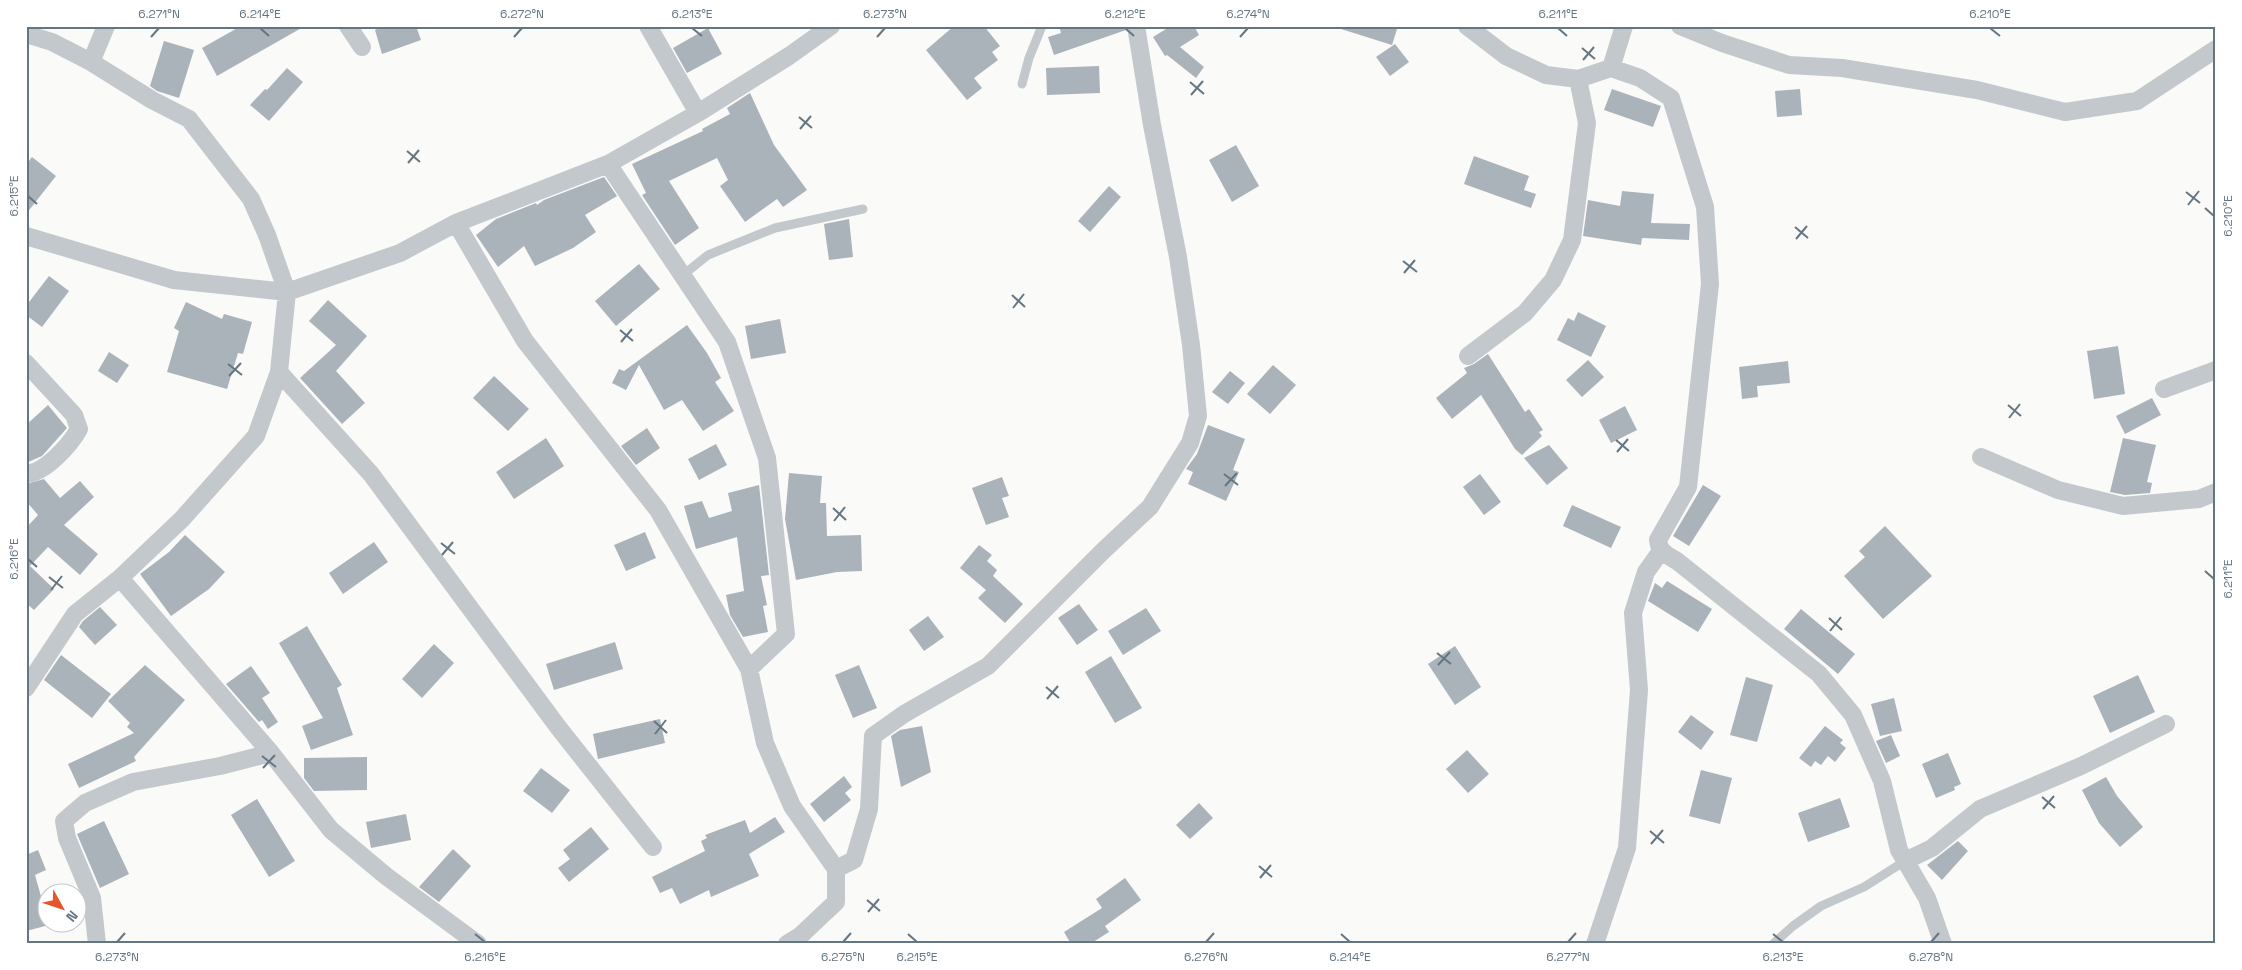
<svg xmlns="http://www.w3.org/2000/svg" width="2242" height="970" font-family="'Space Grotesk',sans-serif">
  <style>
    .building { fill: #aab3b9 }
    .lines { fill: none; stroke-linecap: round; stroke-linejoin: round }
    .service { stroke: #c3c8cc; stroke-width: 9 }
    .minor { stroke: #c3c8cc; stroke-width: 18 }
    .ticks { fill: none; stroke: #657683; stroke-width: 2 }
    .neatline { fill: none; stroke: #657683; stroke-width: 2 }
    .ticks-label { font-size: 12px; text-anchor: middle; fill: #657683 }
  </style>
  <rect width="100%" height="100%" fill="#fafaf8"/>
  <path class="building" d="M241 26H305L217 76 202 48Z
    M383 26H416L421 40 382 54 375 30Z
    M954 26H984L1000 46 992 52 998 60 974 78 982 88 967 100 926 50Z
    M1059 26H1126V30L1054 55 1048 37 1061 33Z
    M1171 26H1194L1199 35 1180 47 1204 67 1196 78 1167 55 1165 56 1153 37Z
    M1342 26H1398L1392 45 1341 29Z
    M708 28 722 54 687 73 673 48Z
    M164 41 194 50 179 98 157 91 150 86Z
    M1395 44 1409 62 1390 76 1376 57Z
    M1099 66 1100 93 1047 95 1046 68Z
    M287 68 303 82 269 121 250 105 265 89 267 90Z
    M1612 89 1661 106 1653 127 1604 110Z
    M1800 89 1802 115 1777 117 1775 91Z
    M750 93 774 145 807 190 783 207 777 199 745 222 720 186 728 180 717 158 669 181 699 228 675 245 642 195 646 193 632 164 703 131 702 129 730 114 727 108Z
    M1236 145 1259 186 1232 202 1209 160Z
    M1474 156 1529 176 1524 190 1536 194 1531 208 1464 184Z
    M32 157 56 176 26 214V165Z
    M604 177 617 196 585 215 596 232 573 248 535 266 524 246 498 267 476 235 496 219 536 203 537 205 544 200Z
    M1109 186 1121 197 1090 232 1078 221Z
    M1622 191 1654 194 1651 223 1690 224 1689 240 1642 238 1641 245 1583 236 1588 200 1620 206Z
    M849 219 853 257 829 260 824 224Z
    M639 264 660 289 616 326 595 301Z
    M49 276 69 291 42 327 26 315V306Z
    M328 300 367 336 336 371 365 403 342 424 300 378 336 345 309 321Z
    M186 302 222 319 224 314 252 322 243 354 238 353 227 389 167 372 179 331 174 328Z
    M1578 312 1606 326 1591 357 1557 340 1568 318 1574 321Z
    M780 319 786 353 751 359 745 326Z
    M687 325 707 353 721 378 715 382 734 411 703 431 682 400 664 410 639 365 626 390 612 383 619 369 624 371Z
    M2118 346 2125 394 2094 399 2087 351Z
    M109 352 129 365 117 383 98 371Z
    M1488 354 1525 412 1529 409 1543 430 1539 432 1542 436 1522 455 1515 449 1481 395 1452 419 1436 398 1467 373 1464 368 1474 364Z
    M1588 360 1604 377 1582 397 1566 380Z
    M1788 361 1790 383 1757 386 1758 397 1742 399 1739 367Z
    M1273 365 1296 385 1270 414 1247 394Z
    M1230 371 1245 383 1228 404 1212 392Z
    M494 376 529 409 508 431 473 398Z
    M2152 398 2161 415 2125 434 2116 416Z
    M48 405 67 428 42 456 26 463V425Z
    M1625 406 1637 430 1611 443 1599 420Z
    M1208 425 1245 439 1233 470 1239 472 1226 501 1188 484 1193 472 1186 469 1197 454Z
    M647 428 660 448 636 465 621 446Z
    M546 438 564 466 514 499 496 472Z
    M2123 438 2156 445 2147 482 2152 483 2150 493 2125 495 2110 492Z
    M716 444 727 465 699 480 688 459Z
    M1549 445 1568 468 1547 485 1524 458Z
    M789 473 822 476 820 503H826L827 536 861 535 862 571 837 572 796 580 785 519Z
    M1480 474 1501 502 1484 515 1463 487Z
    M1002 477 1009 496 1002 498 1009 517 986 525 972 488Z
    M44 479 60 498 80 481 94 497 64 525 98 554 80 575 48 547 30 566 54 589 34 610 26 603V528L38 515 26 501V484Z
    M759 485 769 575 761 576 767 605 763 606 768 632 743 637 730 615 726 595 744 591 737 537 696 549 684 506 702 501 709 518 732 511 728 493Z
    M1703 485 1721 496 1689 546 1673 536Z
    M1572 505 1621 527 1611 548 1563 526Z
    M1885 526 1932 576 1883 619 1844 576 1865 557 1859 551Z
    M645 532 656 558 626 571 614 545Z
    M185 535 225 572 209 589 171 616 140 574 169 552Z
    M374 542 388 562 343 594 329 573Z
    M979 545 992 555 987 561 997 570 993 576 1023 604 1005 623 978 598 986 590 960 568Z
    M1667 581 1712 609 1698 632 1648 601 1655 583 1662 588Z
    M1079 604 1098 630 1077 645 1058 618Z
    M100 607 117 625 95 645 79 627 83 621Z
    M1146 608 1161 631 1123 655 1108 631Z
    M1801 609 1855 654 1838 674 1784 629Z
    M928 616 944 637 924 651 909 630Z
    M307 626 342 685 337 688 353 735 311 750 302 726 323 718 279 643Z
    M615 642 623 669 554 690 546 664Z
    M434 644 454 663 422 698 402 679Z
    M1455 646 1481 687 1455 705 1428 664Z
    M61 655 111 694 92 718 44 680Z
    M1111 656 1142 708 1115 723 1085 672Z
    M145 665 185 700 134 757 136 761 79 788 68 764 134 733 127 727 130 723 108 701Z
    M859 665 877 708 853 718 835 675Z
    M251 666 270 693 262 698 278 722 268 729 262 720 259 722 226 684Z
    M2138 675 2155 712 2110 733 2093 696Z
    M1746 677 1773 685 1757 742 1730 735Z
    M1894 698 1902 731 1880 736 1871 704Z
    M1691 715 1714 732 1701 750 1678 732Z
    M660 719 665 743 598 759 593 734Z
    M922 726 931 772 901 787 891 736 900 730Z
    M1825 726 1843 740 1840 743 1846 748 1835 762 1828 756 1821 765 1815 761 1811 767 1799 758Z
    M1891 735 1900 756 1886 763 1876 741Z
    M1467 750 1489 774 1468 793 1446 769Z
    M1948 753 1961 784 1954 787 1955 790 1936 798 1922 764Z
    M367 757V790L314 791 304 778V758Z
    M541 768 570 790 552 813 523 791Z
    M1701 770 1732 778 1720 824 1689 816Z
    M844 776 852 787 845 793 851 800 824 822 810 804Z
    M2106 777 2117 796 2143 827 2120 847 2099 823 2082 790Z
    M1840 798 1850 827 1808 842 1798 813Z
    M257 799 295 861 269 877 231 815Z
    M1199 803 1213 818 1190 839 1176 825Z
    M406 814 411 840 371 848 366 822Z
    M775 817 785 832 749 854 759 876 711 897 709 890 680 904 672 888 660 893 652 877 705 851 701 841 707 838 705 835 745 820 750 833Z
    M104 821 129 874 100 888 77 834Z
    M591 827 609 849 569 882 558 868 570 859 563 850Z
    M1958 841 1968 851 1942 880 1927 865Z
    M453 849 471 866 439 902 419 887Z
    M38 850 46 870 35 875 49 925 26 931V855Z
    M1125 878 1141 900 1105 926 1109 932 1090 944H1071L1064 932 1102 908 1096 899Z"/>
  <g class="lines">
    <path class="service" d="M1022 84 1029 58 1042 26
      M683 275 708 255 775 228 863 209
      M1773 944 1793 926 1821 906 1864 887 1905 861"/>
    <path class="minor" d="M348 26 362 47
      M648 26 698 113
      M1467 26 1506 56 1546 75 1578 79 1611 68 1640 78 1671 98 1705 207 1710 284 1688 487 1658 540C1659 552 1667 555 1677 561L1819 674 1853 715 1882 781 1899 850 1927 898 1943 944
      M1680 26 1722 43 1789 65 1842 68 1977 90 2065 112 2137 101 2216 49
      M26 34 52 42 91 62 152 100 189 119 251 199 267 235 287 292 279 372 256 436 182 519 120 578 75 614 26 688
      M91 62 106 26
      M1611 68 1624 26
      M608 164 727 342 767 458 786 634 749 669
      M456 223 525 341 658 510 749 669 765 743 792 806 836 869V902L800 936 787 944
      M26 236 174 280 287 292 400 253 456 223 608 164 698 113 789 56 831 26
      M1468 356 1525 313 1553 280 1572 240 1587 123 1578 79
      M26 363 74 415 79 429C70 445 45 473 26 474
      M279 372 371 474 558 727 653 847
      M2164 389 2216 370
      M1981 457 2058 490 2123 506 2199 499 2216 492
      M120 578 271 753 331 830 386 876 478 944
      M1905 861 1932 848 1980 809 2081 766 2166 724
      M836 869 854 860 869 809 873 736 904 714 988 666 1104 550 1150 507 1190 443 1198 416 1191 345 1178 257 1152 125 1136 26
      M97 944 92 898 67 838 64 821 85 803 133 782 220 766 271 753
      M1595 944 1627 848 1639 690 1633 613 1646 572 1661 551"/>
  </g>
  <path class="ticks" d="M260 28 269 36M692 28 702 36M1125 28 1134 36M1558 28 1567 36M1990 28 2000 36M151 37 159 28M514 37 522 28M877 37 885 28M1240 37 1248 28M1582 48 1595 59M1583 60 1594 47M1190 82 1204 94M1191 95 1203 81M799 117 812 128M800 129 811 116M407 151 420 162M408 163 419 150M2186 192 2200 203M28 196 37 204M2188 205 2199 191M2205 208 2214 216M1795 227 1808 238M1796 239 1807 226M1403 261 1417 272M1404 273 1415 260M1012 295 1025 307M1013 308 1024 294M620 330 633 341M621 342 632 329M228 364 242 375M229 376 241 363M2008 405 2021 416M2009 418 2020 404M1616 440 1629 451M1617 452 1628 439M1224 474 1238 485M1225 486 1237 473M833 508 846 520M834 521 845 507M441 543 455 554M442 555 453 542M28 559 37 567M2205 571 2214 579M49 577 63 588M51 590 62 576M1829 618 1842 630M1830 631 1841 617M1437 653 1451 664M1438 665 1450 652M1046 687 1059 698M1047 699 1058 686M654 721 667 733M655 734 666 720M262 756 276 767M263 768 275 755M2042 797 2055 808M2043 809 2054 796M1650 831 1664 843M1651 844 1663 830M1259 866 1272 877M1260 878 1271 865M867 900 880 911M868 912 879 899M475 934 485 942M908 934 917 942M1341 934 1350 942M1773 934 1783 942M117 942 125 933M843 942 851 933M1206 942 1214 933M1568 942 1576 933M1931 942 1939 933"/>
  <rect width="2242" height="970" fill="none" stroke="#ffffff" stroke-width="55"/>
  <g transform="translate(62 908) rotate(130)"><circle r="24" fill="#ffffff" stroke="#c1c8cd"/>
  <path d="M0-4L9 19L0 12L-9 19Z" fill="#e4572e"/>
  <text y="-8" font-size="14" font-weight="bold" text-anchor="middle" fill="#657683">N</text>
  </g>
  <rect x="28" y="28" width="2186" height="914" class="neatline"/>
  <g class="ticks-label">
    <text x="159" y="18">6.271°N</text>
    <text x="260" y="18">6.214°E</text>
    <text x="522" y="18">6.272°N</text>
    <text x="692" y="18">6.213°E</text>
    <text x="885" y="18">6.273°N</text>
    <text x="1125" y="18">6.212°E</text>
    <text x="1248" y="18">6.274°N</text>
    <text x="1558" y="18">6.211°E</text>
    <text x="1990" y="18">6.210°E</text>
    <text transform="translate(14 196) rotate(-90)" y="4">6.215°E</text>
    <text transform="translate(2228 216) rotate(-90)" y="4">6.210°E</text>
    <text transform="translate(14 559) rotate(-90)" y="4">6.216°E</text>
    <text transform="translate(2228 579) rotate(-90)" y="4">6.211°E</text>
    <text x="117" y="961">6.273°N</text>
    <text x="485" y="961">6.216°E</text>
    <text x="843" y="961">6.275°N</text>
    <text x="917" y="961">6.215°E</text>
    <text x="1206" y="961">6.276°N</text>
    <text x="1350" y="961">6.214°E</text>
    <text x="1568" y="961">6.277°N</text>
    <text x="1783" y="961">6.213°E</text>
    <text x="1931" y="961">6.278°N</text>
  </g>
</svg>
